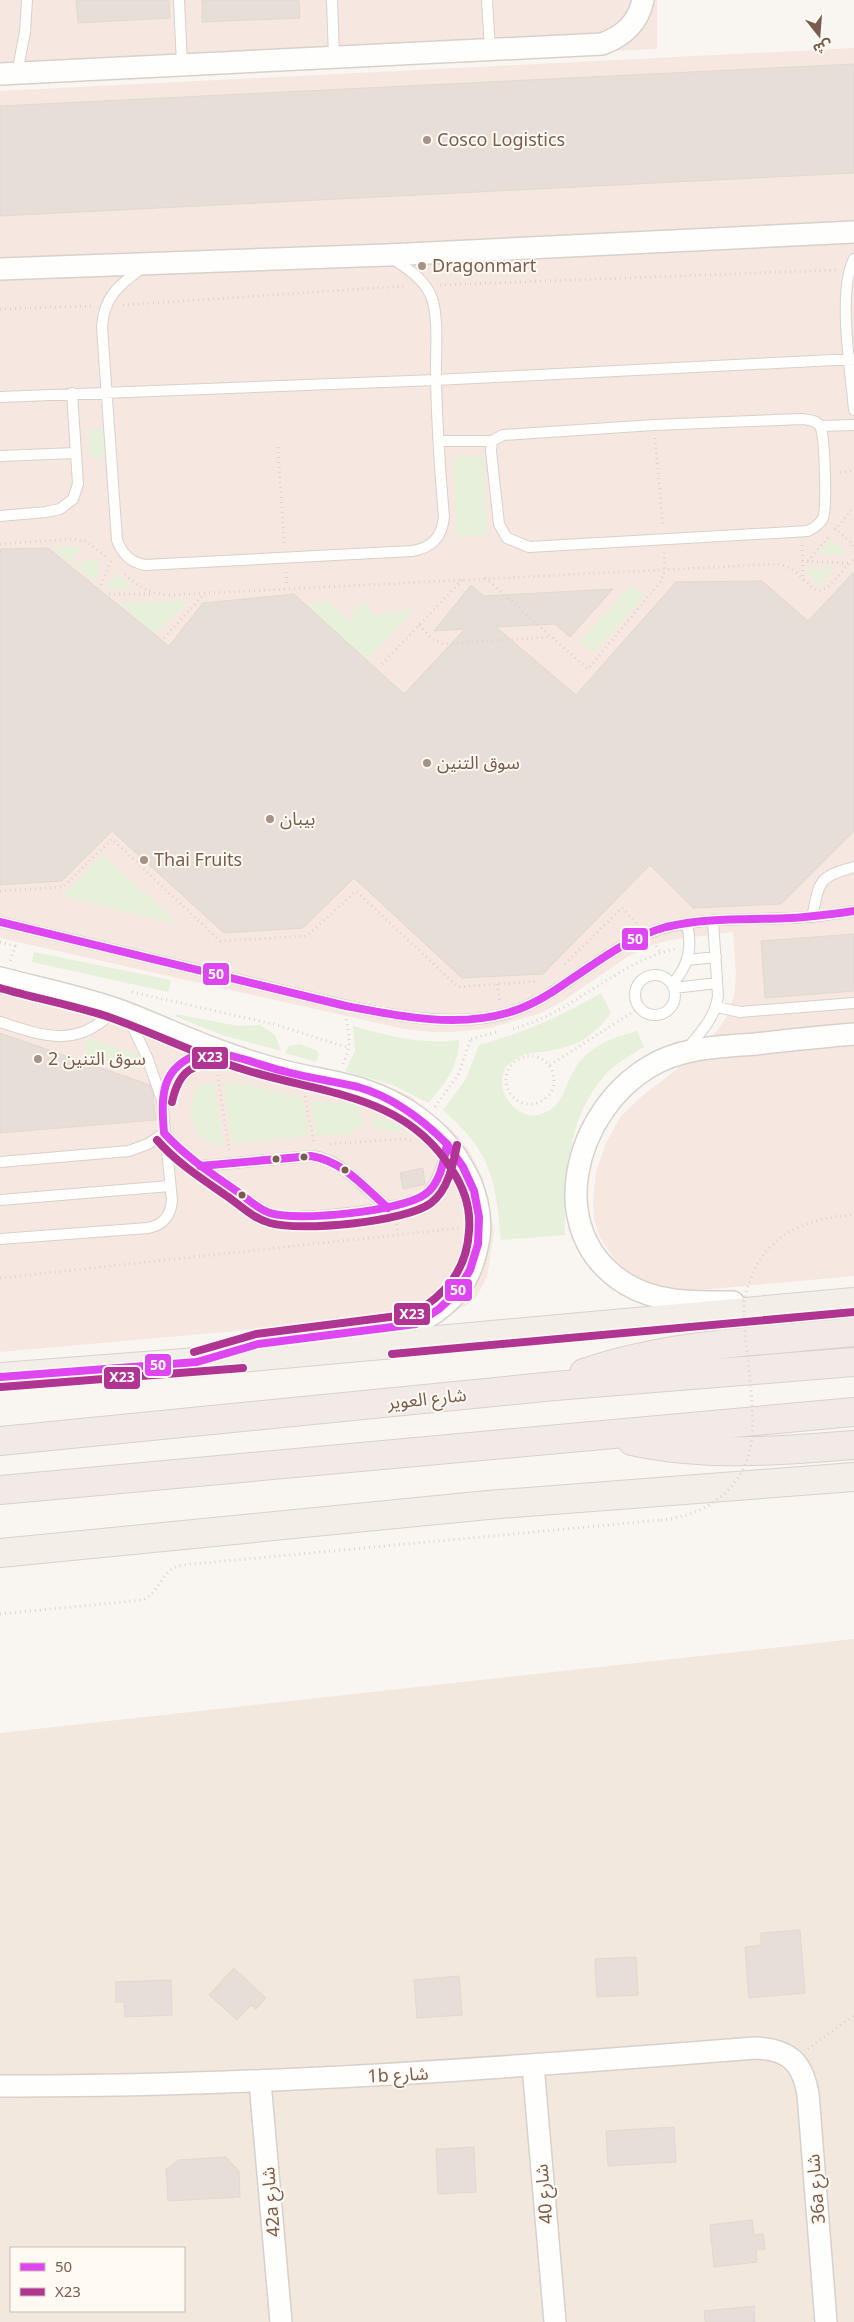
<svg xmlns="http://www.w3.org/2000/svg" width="854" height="2322" font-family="'Noto Sans','Noto Sans Arabic',sans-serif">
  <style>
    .residential { fill: #f2e8de; fill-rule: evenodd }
    .commercial { fill: #f6e8e1 }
    .green { fill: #e7f0db }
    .building { fill: #e6ded7; stroke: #e2d8d2 }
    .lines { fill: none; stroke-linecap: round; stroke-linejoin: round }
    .lane-casing { stroke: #d7d1cb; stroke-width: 12 }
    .street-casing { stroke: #d7d1cb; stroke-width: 24 }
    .primary-casing { stroke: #dad1cc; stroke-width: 30 }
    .highway-casing { stroke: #dad1cc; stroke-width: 30 }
    .path { stroke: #dcd5d0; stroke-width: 3; stroke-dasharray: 1 4; stroke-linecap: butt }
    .lane { stroke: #fefefd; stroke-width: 10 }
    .street { stroke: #fefefd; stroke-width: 21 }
    .primary { stroke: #f3eee8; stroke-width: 28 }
    .highway { stroke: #f2eae7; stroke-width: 28 }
    .path-bridge { stroke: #dcd5d0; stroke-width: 3; stroke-dasharray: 1 4; stroke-linecap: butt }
    .bus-1-casing { stroke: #fffaf3; stroke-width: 11 }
    .bus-2-casing { stroke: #fffaf3; stroke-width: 11 }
    .bus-1 { stroke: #de46f2; stroke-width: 8 }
    .bus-2 { stroke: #b03593; stroke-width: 8 }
    .poi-dot { fill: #a69286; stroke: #fffaf3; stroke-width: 2 }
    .bus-dot { fill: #7a5c4d; stroke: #fffaf3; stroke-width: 2 }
    .labels { text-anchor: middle; stroke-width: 4; stroke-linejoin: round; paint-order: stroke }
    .poi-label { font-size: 18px; fill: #7a5c4d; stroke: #fffaf3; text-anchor: start }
    .street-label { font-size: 18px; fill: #7a5c4d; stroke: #fffaf3 }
    .line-badge { stroke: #fffaf3; stroke-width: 2 }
    .badge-label { font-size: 14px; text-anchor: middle; font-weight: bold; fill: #fff }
  </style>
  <rect width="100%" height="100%" fill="#f9f5f0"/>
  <path class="residential" d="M854 1639V2322H0V1733ZM11 2248H184V2311H11Z"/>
  <path class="commercial" d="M0 0H657V49L0 79Z
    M854 48V1276L666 1293 629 1274 614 1259 600 1237 594 1220 593 1201 596 1172 606 1143 621 1116 641 1097 677 1069 715 1033 726 1018 734 996 736 974 733 932 670 940 652 945 627 957 563 1001 541 1013 489 1028 454 1032H431L404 1029 0 938V91Z
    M0 987 392 1088 410 1096 452 1130 468 1149 482 1176 489 1200 494 1233 487 1277 477 1296 467 1305 452 1312 0 1352Z"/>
  <path class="green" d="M102 429 105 457 91 458 88 431Z
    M484 456 487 535 456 537 453 457Z
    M830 539 848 554 819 555Z
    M51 546 83 547 69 562Z
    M99 559 96 582 73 564Z
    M834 567 819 586 804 570Z
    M117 574 136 589 104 588Z
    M629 587 646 594 593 654 580 642Z
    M190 601 155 634 118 603Z
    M329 602 350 622 356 605H370L371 615 414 610 367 661 305 604Z
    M102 854 174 919 171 923 63 896Z
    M34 952 171 980 168 992 32 962Z
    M601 993 611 1013C593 1037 578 1046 548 1051 535 1053 523 1052 513 1061 511 1063 506 1066 505 1069 494 1089 515 1120 538 1115 563 1109 563 1089 574 1070 587 1047 612 1038 637 1031L644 1047C631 1055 616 1063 606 1074 566 1118 565 1179 565 1235L501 1240C496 1179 491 1152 443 1110L466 1079 479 1045C523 1033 562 1016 601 993Z
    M176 1014 238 1026 260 1025 275 1035 281 1051 222 1035 175 1016Z
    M353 1026C388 1036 423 1045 459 1040 458 1067 446 1083 428 1103L393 1085 345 1071 355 1051Z
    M88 1038 142 1056 136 1071 83 1054Z
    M299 1044 316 1050 319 1055 316 1062 285 1053 289 1046Z
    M214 1083 224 1145C191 1143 183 1111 198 1086Z
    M223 1083 250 1084 303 1099 309 1136 233 1144Z
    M310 1101 358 1105 363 1128 352 1129V1134L316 1136Z
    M374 1117 401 1125 398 1134 372 1126Z"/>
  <path class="building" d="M76 0H169L170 18 78 23Z
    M202 0H299L300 18 202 22Z
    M854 64V173L0 216V106Z
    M48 548 169 646 203 603 294 594 404 694 465 629 434 631 471 585 484 596 613 589 570 637 555 624 496 627 576 695 676 582 762 581 808 621 854 572V831L781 904 693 908 650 865 543 974 462 978 354 878 303 928 224 933 112 831 62 881 0 885V549Z
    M854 934V991L765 998 761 941Z
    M0 1033 150 1085 153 1095 156 1120 0 1133Z
    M423 1168 425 1184 403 1189 400 1173Z
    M800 1930 805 1993 749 1998 745 1947 761 1945V1933Z
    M636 1957 638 1995 597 1997 595 1959Z
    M234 1968 266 1998 256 2009 251 2005 237 2020 209 1995Z
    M459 1976 462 2015 417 2018 414 1980Z
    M171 1980 172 2015 125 2017 124 2002H116V1982Z
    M674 2127 676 2162 608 2166 606 2131Z
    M474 2147 476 2192 438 2194 436 2149Z
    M226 2157 239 2171 240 2197 168 2201 166 2169 179 2160Z
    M752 2220 754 2235 763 2234 765 2249 756 2250 757 2262 714 2267 710 2225Z
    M754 2306 755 2322H705L704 2311Z"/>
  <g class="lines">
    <defs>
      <path id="lane" d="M179 0 182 65
        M332 0 334 57
        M487 0 490 50
        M17 73 25 32 27 0
        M854 259C837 290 851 373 854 410
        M143 267C120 285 104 295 102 327L117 540C122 554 130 562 145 565L412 551C432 548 442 537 444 517 440 472 437 426 436 380 435 358 440 312 430 294 422 277 406 268 392 258
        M0 397 436 380 854 359
        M802 419C809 420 816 420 820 426 825 434 827 509 823 518 820 524 814 528 808 531L529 547 507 538 499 524 491 451 492 441 503 435 654 425Z
        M820 426 854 425
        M439 441H492
        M0 456 76 453
        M0 516 46 512 60 509 73 499 78 484 72 393
        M812 917C820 881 817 877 854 867
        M0 922C88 943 177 965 265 986 332 1002 417 1027 485 1018 549 1010 589 957 646 934 695 914 758 921 810 917 824 916 839 913 854 911
        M687 960 716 957
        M635 995a20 20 0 1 1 40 0a20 20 0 1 1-40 0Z
        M672 984C688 967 693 948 687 925
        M674 988 717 983
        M717 1007 740 1012 854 1003
        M0 1022C45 1037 79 1049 115 1009
        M687 1049C701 1032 715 1018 718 996L713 921
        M162 1099C167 1071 184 1055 212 1053
        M164 1133C185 1158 212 1175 238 1193 249 1200 260 1210 274 1215 294 1221 411 1210 426 1194 438 1182 444 1163 446 1146
        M0 1162 129 1151 148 1144 164 1133
        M200 1166 311 1156C337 1156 369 1192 388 1208
        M0 1200 170 1186
        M0 1239 148 1228C164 1225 171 1215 172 1200L162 1100 147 1057 127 1015"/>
      <path id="street" d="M0 74 602 44C624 36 638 23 643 0
        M0 269 387 255 854 232
        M0 978C41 989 84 997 124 1012 158 1025 191 1041 226 1053 245 1060 264 1066 283 1071 309 1078 336 1081 361 1089 402 1102 442 1129 463 1168 475 1188 482 1213 479 1237 472 1281 455 1303 416 1324L255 1345
        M733 1302C696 1302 659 1304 626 1284 541 1232 575 1111 649 1067 681 1047 719 1047 756 1044 788 1040 821 1037 854 1034
        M533 2065 555 2322
        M260 2082 281 2322
        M0 2086C252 2087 503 2068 755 2048 788 2049 802 2061 808 2094L826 2322"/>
      <path id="primary" d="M0 1377 197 1362 854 1302
        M0 1553 488 1505 854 1477"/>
      <path id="highway" d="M584 1373C670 1343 764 1341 854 1332
        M0 1441 555 1386 854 1362
        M632 1441C705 1457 780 1451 854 1445
        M0 1490 854 1412"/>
    </defs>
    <use href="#lane" class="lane-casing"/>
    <use href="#street" class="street-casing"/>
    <use href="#primary" class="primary-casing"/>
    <use href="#highway" class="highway-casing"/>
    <path class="path" d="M440 285 836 270
      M123 305 406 286
      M0 309 92 306
      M655 438 663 526
      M278 447 284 543
      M840 472 854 471
      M835 528 854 546
      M835 530 854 507
      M0 544 73 539 86 541 108 558
      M802 545 803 581
      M802 561 849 563
      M808 561 829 536
      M286 572 287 587
      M125 574C139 588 151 594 170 595L776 564C795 565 803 582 818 591L828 587 854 558
      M485 578 588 669 661 581 665 570 664 552
      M101 585 111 561
      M109 594H153
      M419 625 430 637 443 644 549 637
      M164 638 204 594
      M382 664 462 580
      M0 891 63 887 112 839 220 941 307 936 356 891 458 987 539 981
      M0 942 15 946 10 961
      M656 946 661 953
      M565 964 622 908 638 924
      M497 984 500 1001
      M132 992 273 1024 349 1048
      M513 1029C573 1013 617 962 675 949
      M471 1039 497 1032
      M506 1080a24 24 0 1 1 48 0a24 24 0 1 1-48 0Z
      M343 1064C351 1048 350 1036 346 1019
      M550 1065 639 1008
      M217 1070 229 1151
      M305 1096 314 1144
      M435 1107 458 1075 471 1038
      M330 1144 402 1139 413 1141
      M840 1216 854 1215
      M396 1219 398 1234
      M0 1278 460 1228
      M0 1614 143 1600C163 1590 159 1570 183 1565L661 1520
      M808 2049 854 2015"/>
    <use href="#lane" class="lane"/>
    <use href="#street" class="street"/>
    <use href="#primary" class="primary"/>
    <use href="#highway" class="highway"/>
    <path class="path-bridge" d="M661 1520C708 1516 750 1485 752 1434 755 1390 743 1345 744 1301 756 1246 787 1224 840 1216"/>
    <defs>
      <path id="bus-1" d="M0 922 346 1006C398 1016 455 1028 507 1013 529 1007 549 995 567 982 599 961 629 937 666 927 707 917 749 920 790 918 812 917 833 914 854 911
        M202 1053C231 1052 255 1064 283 1071 308 1078 333 1081 358 1087 393 1097 422 1119 447 1144 444 1161 440 1185 424 1195 401 1211 297 1222 270 1213 258 1209 249 1200 238 1192 212 1174 186 1157 164 1133 161 1096 160 1066 202 1053Z
        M200 1166 311 1156C343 1161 365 1188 388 1208
        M0 1377 197 1362 258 1344 416 1324 439 1309 457 1292 470 1270 478 1244 479 1217 474 1191 463 1167 447 1144"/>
      <path id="bus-2" d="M0 988C35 998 71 1005 106 1016 149 1031 190 1051 233 1066 313 1094 403 1090 452 1170 464 1188 471 1209 469 1231 467 1270 445 1295 413 1314L256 1334 194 1352
        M172 1102C179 1070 193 1062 225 1064
        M157 1140C178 1164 205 1181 231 1199 243 1208 255 1219 270 1223 300 1232 406 1222 431 1203 448 1190 453 1165 457 1145
        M392 1354 854 1312
        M1 1387 243 1368"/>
    </defs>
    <use href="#bus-1" class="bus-1-casing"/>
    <use href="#bus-2" class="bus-2-casing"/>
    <use href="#bus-1" class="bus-1"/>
    <use href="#bus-2" class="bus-2"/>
  </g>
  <g class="poi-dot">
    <circle cx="427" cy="140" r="5"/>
    <circle cx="422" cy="266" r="5"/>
    <circle cx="427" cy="763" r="5"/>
    <circle cx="270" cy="819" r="5"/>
    <circle cx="144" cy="860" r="5"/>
    <circle cx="38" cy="1059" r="5"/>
  </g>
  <g class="bus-dot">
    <circle cx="304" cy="1157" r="4.5"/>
    <circle cx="276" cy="1159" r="4.5"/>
    <circle cx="345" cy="1170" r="4.5"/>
    <circle cx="242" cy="1195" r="4.5"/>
  </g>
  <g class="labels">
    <g class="poi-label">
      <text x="437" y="146">Cosco Logistics</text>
      <text x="432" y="272">Dragonmart</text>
      <text x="437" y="769">سوق التنين</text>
      <text x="280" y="825">بيبان</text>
      <text x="154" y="866">Thai Fruits</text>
      <text x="48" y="1065">سوق التنين 2</text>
    </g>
    <g class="street-label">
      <text transform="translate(427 1399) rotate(-6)" y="6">شارع العوير</text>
      <text transform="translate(398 2075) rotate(-3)" y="6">1b شارع</text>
      <text transform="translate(816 2189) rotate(-95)" y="6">36a شارع</text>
      <text transform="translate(544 2194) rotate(-95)" y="6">شارع 40</text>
      <text transform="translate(271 2202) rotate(-95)" y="6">42a شارع</text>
    </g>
  </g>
  <g class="line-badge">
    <rect x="621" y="927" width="28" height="24" rx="5" fill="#de46f2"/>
    <rect x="202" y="962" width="28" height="24" rx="5" fill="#de46f2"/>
    <rect x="191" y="1046" width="38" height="24" rx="5" fill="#b03593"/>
    <rect x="444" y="1278" width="29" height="24" rx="5" fill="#de46f2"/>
    <rect x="393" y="1302" width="38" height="24" rx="5" fill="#b03593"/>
    <rect x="144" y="1353" width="28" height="24" rx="5" fill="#de46f2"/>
    <rect x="103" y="1366" width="38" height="24" rx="5" fill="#b03593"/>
  </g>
  <g class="badge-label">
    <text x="635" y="944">50</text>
    <text x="216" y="979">50</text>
    <text x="210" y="1062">X23</text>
    <text x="458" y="1295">50</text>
    <text x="412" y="1319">X23</text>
    <text x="158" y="1370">50</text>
    <text x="122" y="1382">X23</text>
  </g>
  <rect x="10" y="2247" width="175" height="65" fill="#fffaf3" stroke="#cabbb1"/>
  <rect x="20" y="2263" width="25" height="8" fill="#de46f2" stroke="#cabbb1"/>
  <text x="55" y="2272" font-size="15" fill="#7a5c4d">50</text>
  <rect x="20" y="2288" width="25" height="8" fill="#b03593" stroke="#cabbb1"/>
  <text x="55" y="2297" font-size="15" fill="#7a5c4d">X23</text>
  <g transform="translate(819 35) rotate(163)" stroke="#fffaf3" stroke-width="4" paint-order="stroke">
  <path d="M0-4L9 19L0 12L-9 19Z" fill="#7a5c4d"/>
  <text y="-8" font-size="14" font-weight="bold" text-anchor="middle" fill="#7a5c4d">ش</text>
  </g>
</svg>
